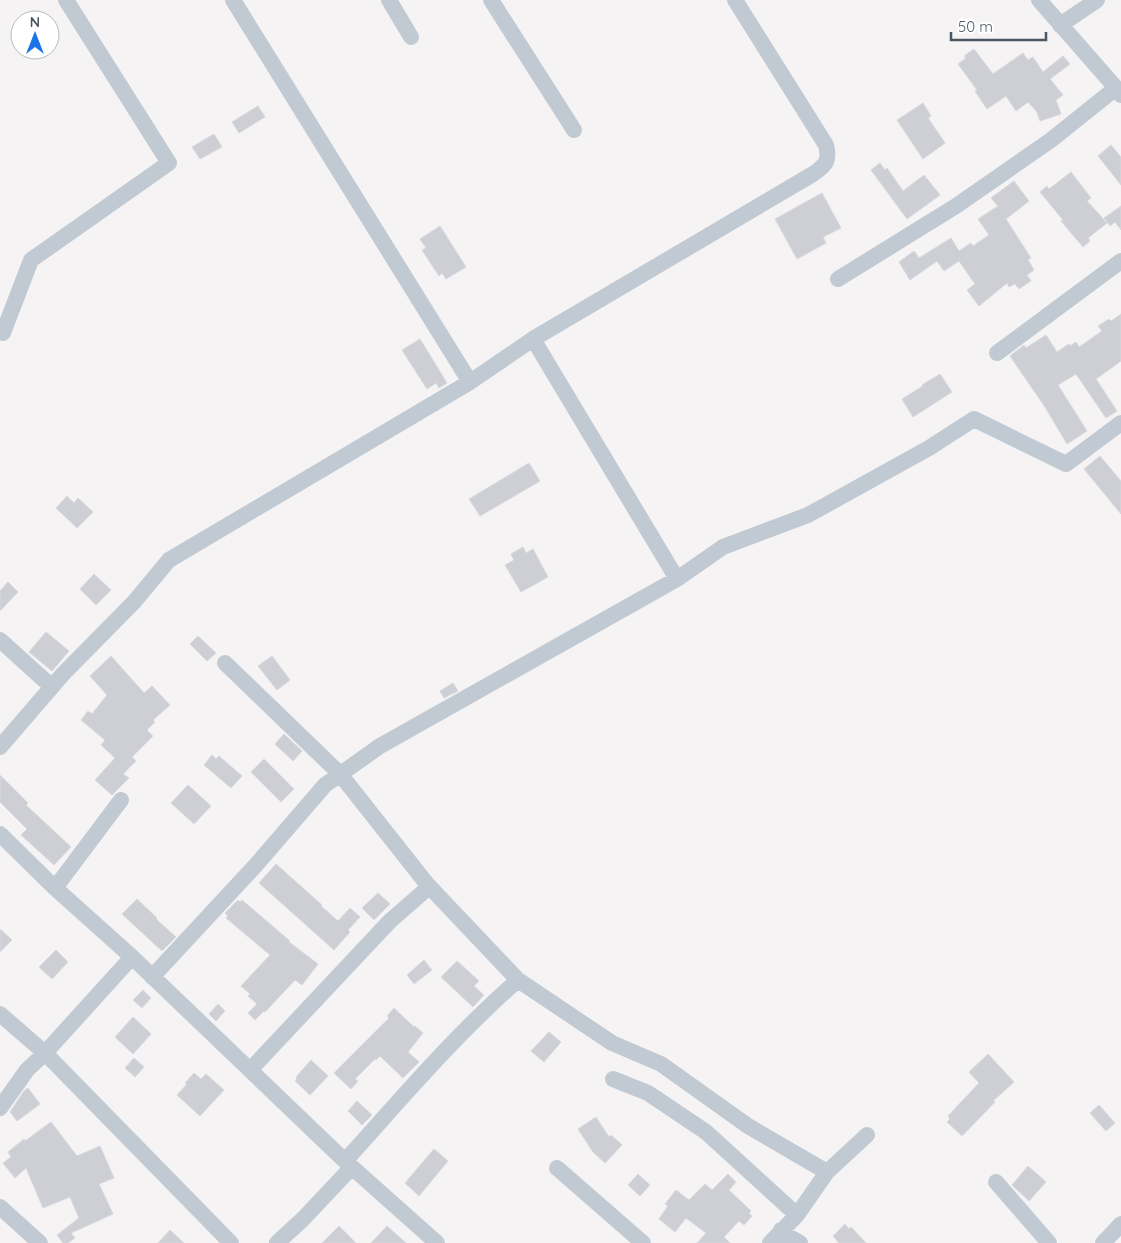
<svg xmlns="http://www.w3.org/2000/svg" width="1121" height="1243" font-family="Quicksand,sans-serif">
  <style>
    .building { fill: #cdcfd5; stroke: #d7d9de }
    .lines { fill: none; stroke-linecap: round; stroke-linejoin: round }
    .minor { stroke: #c1cad2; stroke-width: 16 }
  </style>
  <rect width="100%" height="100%" fill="#f5f3f3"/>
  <path class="building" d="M974 49 993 74 1023 53 1028 60 1033 57 1043 72 1063 56 1070 64 1050 79 1063 95 1056 100 1061 114 1040 121 1037 112 1028 102 1016 111 1006 96 987 109 975 91 977 90 958 64 966 58 964 56Z
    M923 103 931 116 928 118 945 143 923 159 897 120Z
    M258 106 265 117 239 133 232 122Z
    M214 134 222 147 200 159 192 147Z
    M1111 145 1121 157V185L1098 156Z
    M880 163 885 170 887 168 903 191 924 175 940 195 907 219 871 170Z
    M1071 172 1091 198 1087 201 1107 223 1088 238 1090 241 1083 247 1061 221 1063 220 1040 192 1047 186 1049 189Z
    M1014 181 1029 201 1006 219 1031 258 1028 260 1034 270 1027 275 1031 281 1019 289 1015 284 1009 287 1007 283 979 306 967 290 975 284 959 261 944 271 937 261 910 280 899 262 914 251 919 258 951 238 959 251 971 243 973 246 989 235 978 219 998 206 991 198Z
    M822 193 841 228 823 237 826 243 797 259 775 219Z
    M1121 206V230L1115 222 1110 226 1104 218Z
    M440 226 466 267 446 279 442 273 439 276 422 250 426 248 420 239Z
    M1121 314V361L1096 379 1117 411 1106 418 1076 374 1058 385 1087 431 1067 444 1045 407 1010 356 1024 345 1026 348 1046 335 1057 352 1069 344 1070 346 1076 342 1079 347 1102 331 1098 326 1109 319 1111 321Z
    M420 339 447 383 439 388 436 383 427 389 402 350Z
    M940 374 952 392 913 417 902 399 923 386 922 385Z
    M1100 456 1121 481V514L1084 469Z
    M529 463 540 481 480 516 469 499Z
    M67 496 74 503 78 498 93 512 77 528 56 508Z
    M523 547 526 553 533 549 548 577 521 592 505 565 514 560 511 554Z
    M94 574 111 590 96 605 80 589Z
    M8 582 18 592 0 611V591Z
    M46 632 69 651 52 671 29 652Z
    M198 636 216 653 207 661 190 644Z
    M111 656 144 693 152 686 170 705 153 720 155 722 147 730 153 736 132 757 136 761 123 774 129 778 112 795 95 780 115 758 101 745 105 740 81 720 88 711 92 714 107 695 90 676Z
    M272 656 290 680 277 690 258 666Z
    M453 683 458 691 444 698 440 691Z
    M284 734 302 751 293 761 275 744Z
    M212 755 216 759 219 756 242 776 231 788 204 765Z
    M264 759 294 789 281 802 251 772Z
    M0 775 28 803 26 805 71 847 54 865 21 835 27 829 0 802Z
    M188 785 211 806 194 824 171 803Z
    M276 864 322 905 321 906 338 921 350 908 360 917 348 930 350 932 334 950 259 883Z
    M378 893 390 904 374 920 362 908Z
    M137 899 157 918 156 919 176 937 162 951 122 914Z
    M238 900 240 902 242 900 290 941 289 942 318 964 302 985 295 980 265 1012 264 1011 255 1020 248 1013 257 1004 248 996 250 994 241 986 270 955 226 918 228 916 225 913Z
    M0 929 12 940 0 952Z
    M56 950 68 962 52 979 39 967Z
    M424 960 432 970 414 984 407 975Z
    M457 961 479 981 474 986 484 995 473 1007 441 977Z
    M143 990 151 998 142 1008 133 1000Z
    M218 1004 225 1011 216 1021 209 1014Z
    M394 1008 414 1027 415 1026 423 1033 408 1052 419 1062 403 1078 380 1056 376 1060 375 1059 355 1079 358 1081 351 1089 334 1073 389 1018 387 1016Z
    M133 1017 151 1034 133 1054 115 1037Z
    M549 1032 561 1042 544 1062 531 1051Z
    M988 1054 1014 1082 993 1101 995 1102 962 1136 947 1122 950 1119 948 1116 979 1083 969 1072Z
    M134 1058 144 1067 135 1077 125 1068Z
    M311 1060 328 1076 310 1095 295 1081 297 1078 296 1077Z
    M194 1073 201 1079 206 1074 224 1090 200 1116 177 1095 187 1084 185 1083Z
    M28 1088 40 1104 17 1121 10 1112 24 1091Z
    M357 1101 372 1115 362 1125 348 1111Z
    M1099 1105 1115 1123 1106 1131 1090 1113Z
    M596 1117 609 1137 611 1135 622 1145 605 1163 593 1152 578 1129Z
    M51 1122 77 1156 100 1146 114 1178 99 1184 113 1214 71 1233 75 1238 68 1243H63L57 1235 79 1218 70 1197 43 1208 26 1168 15 1178 3 1163 11 1157 8 1152 24 1139 25 1141Z
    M434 1149 448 1161 419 1196 405 1183Z
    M1028 1166 1046 1182 1029 1201 1012 1185Z
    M638 1174 650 1185 640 1196 628 1185Z
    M728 1174 736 1182 729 1190 751 1211 749 1213 752 1216 744 1225 739 1221 724 1237 730 1243H697L706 1233 686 1218 675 1232 659 1219 668 1206 665 1204 676 1190 689 1200 705 1184 712 1190Z
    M845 1224 849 1229 851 1227 866 1243H839L833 1236Z
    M339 1226 356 1243H322Z
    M387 1226 406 1243H371Z
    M170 1230 184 1243H158Z"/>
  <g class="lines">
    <path class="minor" d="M233 0 470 382
      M389 0 411 37
      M491 0 574 130
      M1039 0 1116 88 1121 95
      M1060 25 1097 0
      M838 279 956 206 1051 140 1116 88
      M3 333 31 260 169 163 66 0
      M997 353 1121 261
      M677 579 723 547 808 515 929 448 974 419 1066 464 1121 423
      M0 640 52 687
      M225 663 340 774 427 884 518 980 612 1043 661 1064 748 1126 827 1172
      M0 747 63 674 134 602 169 560 470 382 533 339 813 174C826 165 830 161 826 145L735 0
      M0 834 55 888 132 957 345 1161 437 1243
      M55 888 121 800
      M152 977 256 865 325 785 380 746 677 579 533 339
      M0 1014 45 1053 231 1243
      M250 1070 390 921 429 887
      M613 1079 648 1093 706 1132 797 1215
      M0 1108 27 1070 45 1053 132 957
      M345 1161C401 1099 455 1035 518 980
      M557 1168 643 1243
      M996 1182 1049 1243
      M0 1207 40 1243
      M781 1230 784 1234 800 1243
      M277 1243 303 1219 352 1167
      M770 1243 797 1215 827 1172 867 1135
      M1103 1243 1121 1224"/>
  </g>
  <g transform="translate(35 35)"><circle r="24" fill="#ffffff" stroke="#b7bbc0"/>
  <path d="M0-4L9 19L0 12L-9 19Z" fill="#1a73e8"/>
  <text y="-8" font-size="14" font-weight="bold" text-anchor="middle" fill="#4a5661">N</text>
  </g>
  <path d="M951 32v8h95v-8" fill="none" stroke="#4a5661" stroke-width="2.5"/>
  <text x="958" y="32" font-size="15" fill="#4a5661" stroke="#ffffff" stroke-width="4" paint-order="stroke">50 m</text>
</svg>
